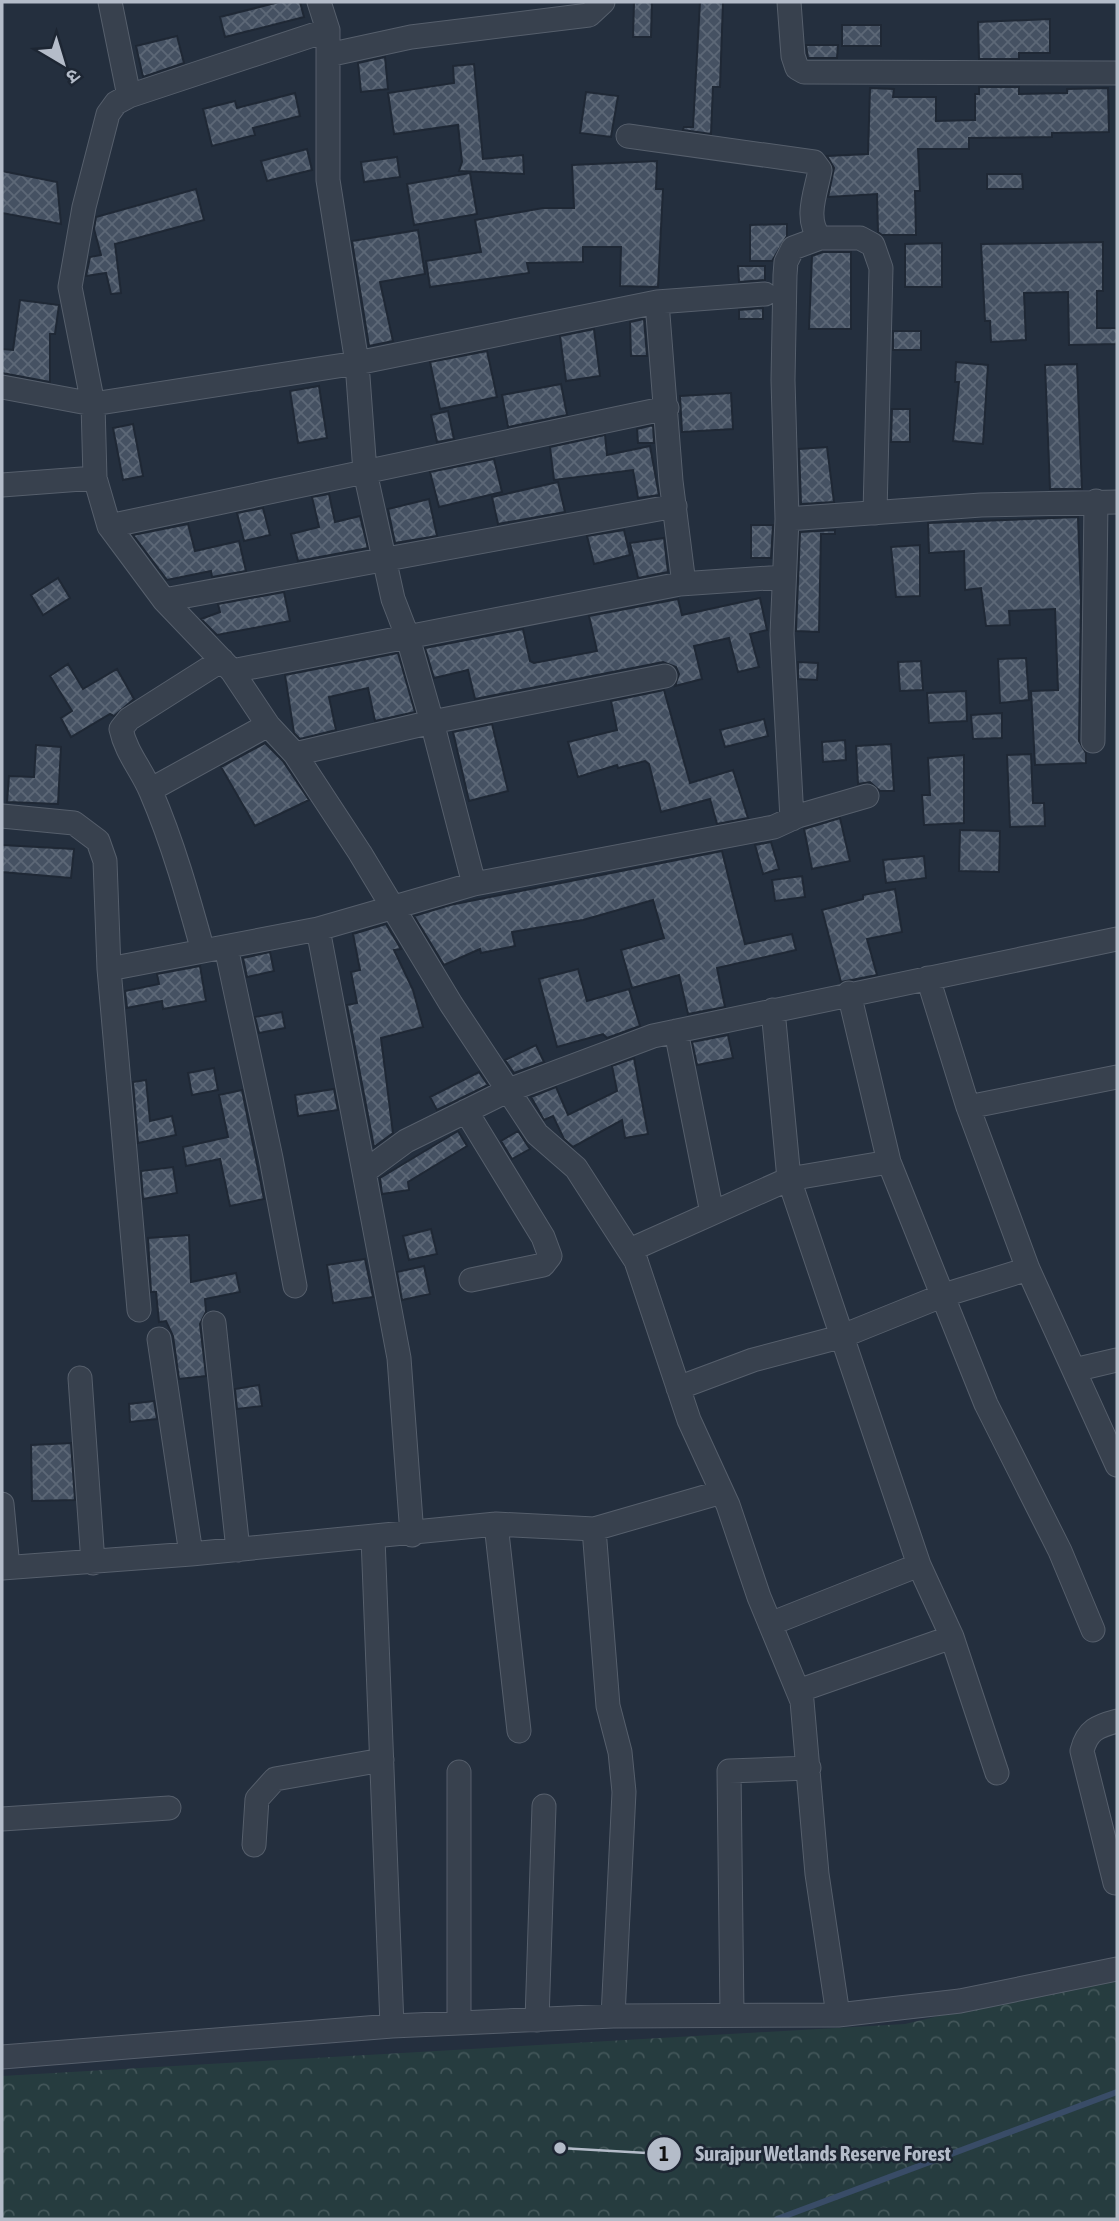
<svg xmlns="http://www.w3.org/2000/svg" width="1119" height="2221" font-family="'Asap Condensed','Noto Sans Devanagari',sans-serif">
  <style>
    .park { fill: url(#park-crowns) }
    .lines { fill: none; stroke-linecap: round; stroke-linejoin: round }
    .stream { stroke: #394c67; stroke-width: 6 }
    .building { fill: url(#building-cross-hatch); stroke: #1f2835; stroke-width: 2 }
    .minor-casing { stroke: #565f6c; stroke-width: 25 }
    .minor { stroke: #38414e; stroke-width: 23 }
    .leader { fill: none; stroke: #b4bcc9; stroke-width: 2.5 }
    .callout-dot { fill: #b4bcc9; stroke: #1d2633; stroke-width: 2.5 }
    .mark-label { font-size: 21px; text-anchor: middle; font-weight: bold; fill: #111 }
    .callout-label { font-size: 21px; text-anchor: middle; font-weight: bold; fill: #b4bcc9; stroke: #1d2633; stroke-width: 5; stroke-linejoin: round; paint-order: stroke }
  </style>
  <defs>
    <pattern id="park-crowns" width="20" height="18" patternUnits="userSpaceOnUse" patternTransform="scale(1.75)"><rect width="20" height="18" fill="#263c3f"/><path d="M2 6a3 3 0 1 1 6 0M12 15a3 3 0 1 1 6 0" fill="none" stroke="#435659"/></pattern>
    <pattern id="building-cross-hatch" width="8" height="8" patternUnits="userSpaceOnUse" patternTransform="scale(1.75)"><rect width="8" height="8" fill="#455162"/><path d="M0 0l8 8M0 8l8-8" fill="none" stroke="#5d6877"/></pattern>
  </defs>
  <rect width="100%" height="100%" fill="#242f3e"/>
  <path class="park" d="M1117 1974V2219H2V2076L905 2024Z"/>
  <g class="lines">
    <path class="stream" d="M777 2219 1117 2092"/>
  </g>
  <path class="building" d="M279 2H300L304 17 225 37 220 17Z
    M634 2H652L651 37H633Z
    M700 2H723L720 87H713L711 134 683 130 684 127H693Z
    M1050 19V53H1019V59H979L978 22Z
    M842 25H881V46H842Z
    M177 36 184 63 143 77 136 46Z
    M806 45H838L837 58H808Z
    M385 57 388 89 361 92 358 63Z
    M474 64 483 159 523 155 524 174 459 171 462 162 458 125 394 134 388 93 454 83 453 66Z
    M979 87H1019V94L1067 93V89L1108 88 1109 132 1052 133V137L969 138V149H918L920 191H915L916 235H882L878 232 877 194 828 197 834 168 827 156 868 154 870 88 894 89 893 97H936V121L975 120V94H979Z
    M586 92 618 96 611 137 580 133Z
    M295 93 300 116 253 128 255 135 212 146 203 109 235 101 237 108Z
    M307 149 312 170 267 181 261 161Z
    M397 157 400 177 364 182 361 162Z
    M657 161 656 189H663L658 287 620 286 621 247H583V262L527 263 529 273 430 287 426 261 481 252 475 220 543 208H574L572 165Z
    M2 171 57 182 61 224 2 213Z
    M470 173 477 214 414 225 407 184Z
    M987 174H1022L1023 189H987Z
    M196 189 204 220 115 244 121 293 111 294 106 273 86 276 90 257 101 255 94 229 96 217Z
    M787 224V236L772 261H750V225Z
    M418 230 425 274 380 282 393 341 369 346 352 241Z
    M1103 242V291H1097V328H1117V344L1069 345 1068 292 1024 293 1026 340 991 342 990 321H985L981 244Z
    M942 243V287H905V244Z
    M823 252H851V329H809L812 256Z
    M738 266H765V280L739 282Z
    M20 300 59 305 55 334H50V382L2 373V349L13 350Z
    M763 308V319H739V310Z
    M644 319 647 356H631L630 322Z
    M594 329 600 376 566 381 560 336Z
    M893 331H921V350H893Z
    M487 351 497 397 440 409 430 362Z
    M956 362 988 365 983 444 953 441 959 382H955Z
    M1077 364 1082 489H1050L1045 365Z
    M561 384 567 415 508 427 502 395Z
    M319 386 327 438 298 443 290 391Z
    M731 393 733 429 682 432 680 396Z
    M892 409H910V442H891Z
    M448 411 454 439 437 442 431 415Z
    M133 424 143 476 123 480 113 428Z
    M653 425 654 443H638L637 429Z
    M605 435 607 455 650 446 659 495 638 498 633 470 554 480 550 447Z
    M827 447 834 502 801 504 799 449Z
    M494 459 502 492 439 507 430 472Z
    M558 482 565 512 498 524 492 497Z
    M329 494 335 522 360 516 368 548 298 561 291 534 319 527 312 497Z
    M429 499 437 536 395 543 388 509Z
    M263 508 270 535 244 541 237 513Z
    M1078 517 1081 598 1079 741 1086 753V763L1035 765 1031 691 1058 690 1055 609 1009 611 1010 625 986 626 981 588 965 590 964 551 929 553 928 523Z
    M188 524 195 551 239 541 246 571 212 577 211 571 167 580 133 535Z
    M751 525H773L771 558H751Z
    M624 530 630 555 594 564 587 536Z
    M835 530V534H821L819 632 796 631 800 532Z
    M664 538 668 572 638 578 630 543Z
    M920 545V596L896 597 891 547Z
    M58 578 70 598 43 615 31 595Z
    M284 592 290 621 217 635 201 619 220 612 218 604Z
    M760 598 767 630 750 634 759 667 738 672 729 638 694 646 702 679 675 686 679 674 676 667 663 662 475 699 468 670 434 678 425 648 523 629 530 661 534 663 597 651 589 616 678 599 682 615Z
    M398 653 415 712 375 721 368 688 329 697 336 730 300 739 294 733 285 675Z
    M1026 658 1029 700 1000 703 998 659Z
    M921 661 923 690 900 691 898 662Z
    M798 662 818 663 817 680 798 679Z
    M68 664 83 689 117 669 134 699 114 716 110 714 71 737 61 718 72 711 50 676Z
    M664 690 690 783 733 770 748 818 717 824 710 799 661 812 649 764 645 761 618 768 617 765 578 777 568 742 617 730 611 701Z
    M966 691 967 721 929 723 927 693Z
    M1002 713V738L973 739 971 715Z
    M764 719 768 736 725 747 720 730Z
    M492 724 508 791 469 801 453 732Z
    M845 740 846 760 823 762 822 742Z
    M265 743 283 761 309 800 255 826 221 767Z
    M891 744 894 791H880L870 782 858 784 856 746Z
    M36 745 61 747 58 804 7 802 9 776 34 777Z
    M1031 754 1033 803H1044L1045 826 1010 827 1007 755Z
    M964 755V823L924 825 922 795H930L928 758Z
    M840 818 850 861 812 869 804 829Z
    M960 830 1000 831 999 872 959 871Z
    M771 842 779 869 763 874 755 845Z
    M2 845 74 849 71 878 2 872Z
    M722 851 745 944 792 934 796 950 717 968 725 1007 688 1014 679 975 632 988 621 950 664 938 653 900 583 920 512 932 515 946 481 953 480 949 444 965 414 916 450 905Z
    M924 856 926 878 886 883 883 860Z
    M802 876 805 897 775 901 772 880Z
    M895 889 902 932 867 939 877 975 841 982 822 910 863 899V895Z
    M386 924 401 949 394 950 413 990 423 1027 381 1038 393 1133 374 1147 347 1005 357 1003 351 972 360 970 353 934Z
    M270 952 274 971 247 977 243 958Z
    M200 966 206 1001 163 1009 162 1001 127 1008 125 991 159 984 157 974Z
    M578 969 587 1001 629 989 640 1026 607 1038 603 1034 557 1047 539 979Z
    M282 1012 285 1028 259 1033 255 1017Z
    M728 1035 733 1058 697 1065 692 1042Z
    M536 1045 544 1062 514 1073 505 1060Z
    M634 1058 648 1134 625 1138 622 1120 573 1147 564 1139 553 1116 544 1120 531 1097 556 1087 568 1115 617 1091 612 1066Z
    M214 1068 218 1090 192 1095 188 1073Z
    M479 1072 488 1085 437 1110 430 1097Z
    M146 1080 150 1121 172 1116 176 1135 138 1143 133 1082Z
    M334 1089 338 1110 298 1116 295 1095Z
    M242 1090 264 1199 230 1206 220 1159 186 1166 183 1147 228 1137 219 1095Z
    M458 1131 467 1146 408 1182 409 1190 382 1194 380 1178Z
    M518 1131 530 1149 512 1159 501 1141Z
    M173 1167 177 1193 143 1199 141 1171Z
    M431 1229 437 1254 409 1260 403 1236Z
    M189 1235 191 1282 236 1273 240 1292 205 1299 206 1312 200 1324 206 1376 179 1379 173 1336 166 1321 159 1322 156 1292H151L148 1238Z
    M365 1259 373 1297 333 1303 327 1265Z
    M424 1266 430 1294 402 1300 397 1272Z
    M259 1385 262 1406 237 1409 235 1389Z
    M154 1401 157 1419 130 1422 129 1404Z
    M71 1443 75 1500 32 1501 31 1445Z"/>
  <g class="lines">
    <defs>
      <path id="minor" d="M110 2 129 96
        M319 2 328 30V180L357 363 365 472 393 599 408 638 432 722 474 884
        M789 2 793 56 797 68 804 72 1117 73
        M328 30 129 96 116 103 108 114 84 207 70 287 93 404 95 478 109 526 164 600 232 671 268 725 295 754 360 853 451 1004 537 1134 576 1168 636 1261 689 1420 728 1505 759 1597 802 1701 817 1874 838 2015
        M328 55 411 37 589 15 603 2
        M628 136 814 162 820 170C816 192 804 219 820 238H860L873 245 881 268 875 513
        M2 387 93 404 357 363 657 302
        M2 485 95 478
        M787 519 981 505 1117 502
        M109 526 667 408
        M680 584 784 577
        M164 600 675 506
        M232 671 680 584 683 576 671 481 657 302 765 294
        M1093 741 1096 501
        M295 754 432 722 665 676
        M150 790 268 725
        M2 816 74 823 98 841 105 861 109 969 139 1310
        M792 819 782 634 787 519 783 380 785 275 786 262 793 248 820 238
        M318 929 364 1172
        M226 947 271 1158 295 1286
        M203 951C188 897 173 843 151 792 142 770 126 753 121 729L129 719 222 660
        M109 969 318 929 474 884 774 827 798 816 867 796
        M928 978 968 1107 1028 1269 1117 1465
        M849 993 889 1162
        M676 1031 712 1213
        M968 1107 1117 1077
        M466 1111 543 1237 550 1256 543 1265 471 1280
        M630 1250 789 1179 773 1010
        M214 1323 238 1550
        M159 1339 191 1554
        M1074 1370 1117 1360
        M80 1378 93 1563
        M678 1388 753 1360 840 1337 944 1295 1028 1269
        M2 1504 8 1567
        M496 1524 519 1731
        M594 1529 608 1706 620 1752 624 1792 613 2016
        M412 1535 399 1358 364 1172 406 1141 509 1090 653 1036 1117 939
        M373 1538 392 2026
        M2 1568 191 1554 496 1524 594 1529 722 1492
        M770 1624 919 1565
        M798 1691 952 1637
        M997 1773 952 1637 919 1565 789 1179 889 1162 986 1404 1060 1551 1093 1630
        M2 1819 169 1808
        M254 1845 257 1799 275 1779 382 1760
        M1115 1883 1082 1751C1087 1730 1098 1726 1117 1721
        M732 2014 729 1771 809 1768
        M537 2020 544 1806
        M459 2023V1772
        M2 2057 392 2026 613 2016 838 2015 960 2001 1117 1969"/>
    </defs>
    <use href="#minor" class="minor-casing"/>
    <use href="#minor" class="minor"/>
  </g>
  <path class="leader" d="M560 2148L664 2154"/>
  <g class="callout-dot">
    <circle cx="560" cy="2148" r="7"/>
    <circle cx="664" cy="2154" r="18"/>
  </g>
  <g class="mark-label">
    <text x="664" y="2161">1</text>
  </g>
  <g class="callout-label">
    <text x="823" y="2161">Surajpur Wetlands Reserve Forest</text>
  </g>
  <rect width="1119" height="2221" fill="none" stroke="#b4bcc9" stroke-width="7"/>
  <g transform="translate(63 63) rotate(142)" stroke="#1d2633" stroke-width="5" paint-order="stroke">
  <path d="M0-5L12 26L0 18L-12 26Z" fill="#b4bcc9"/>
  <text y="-10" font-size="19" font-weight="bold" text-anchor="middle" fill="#b4bcc9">उ</text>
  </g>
</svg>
